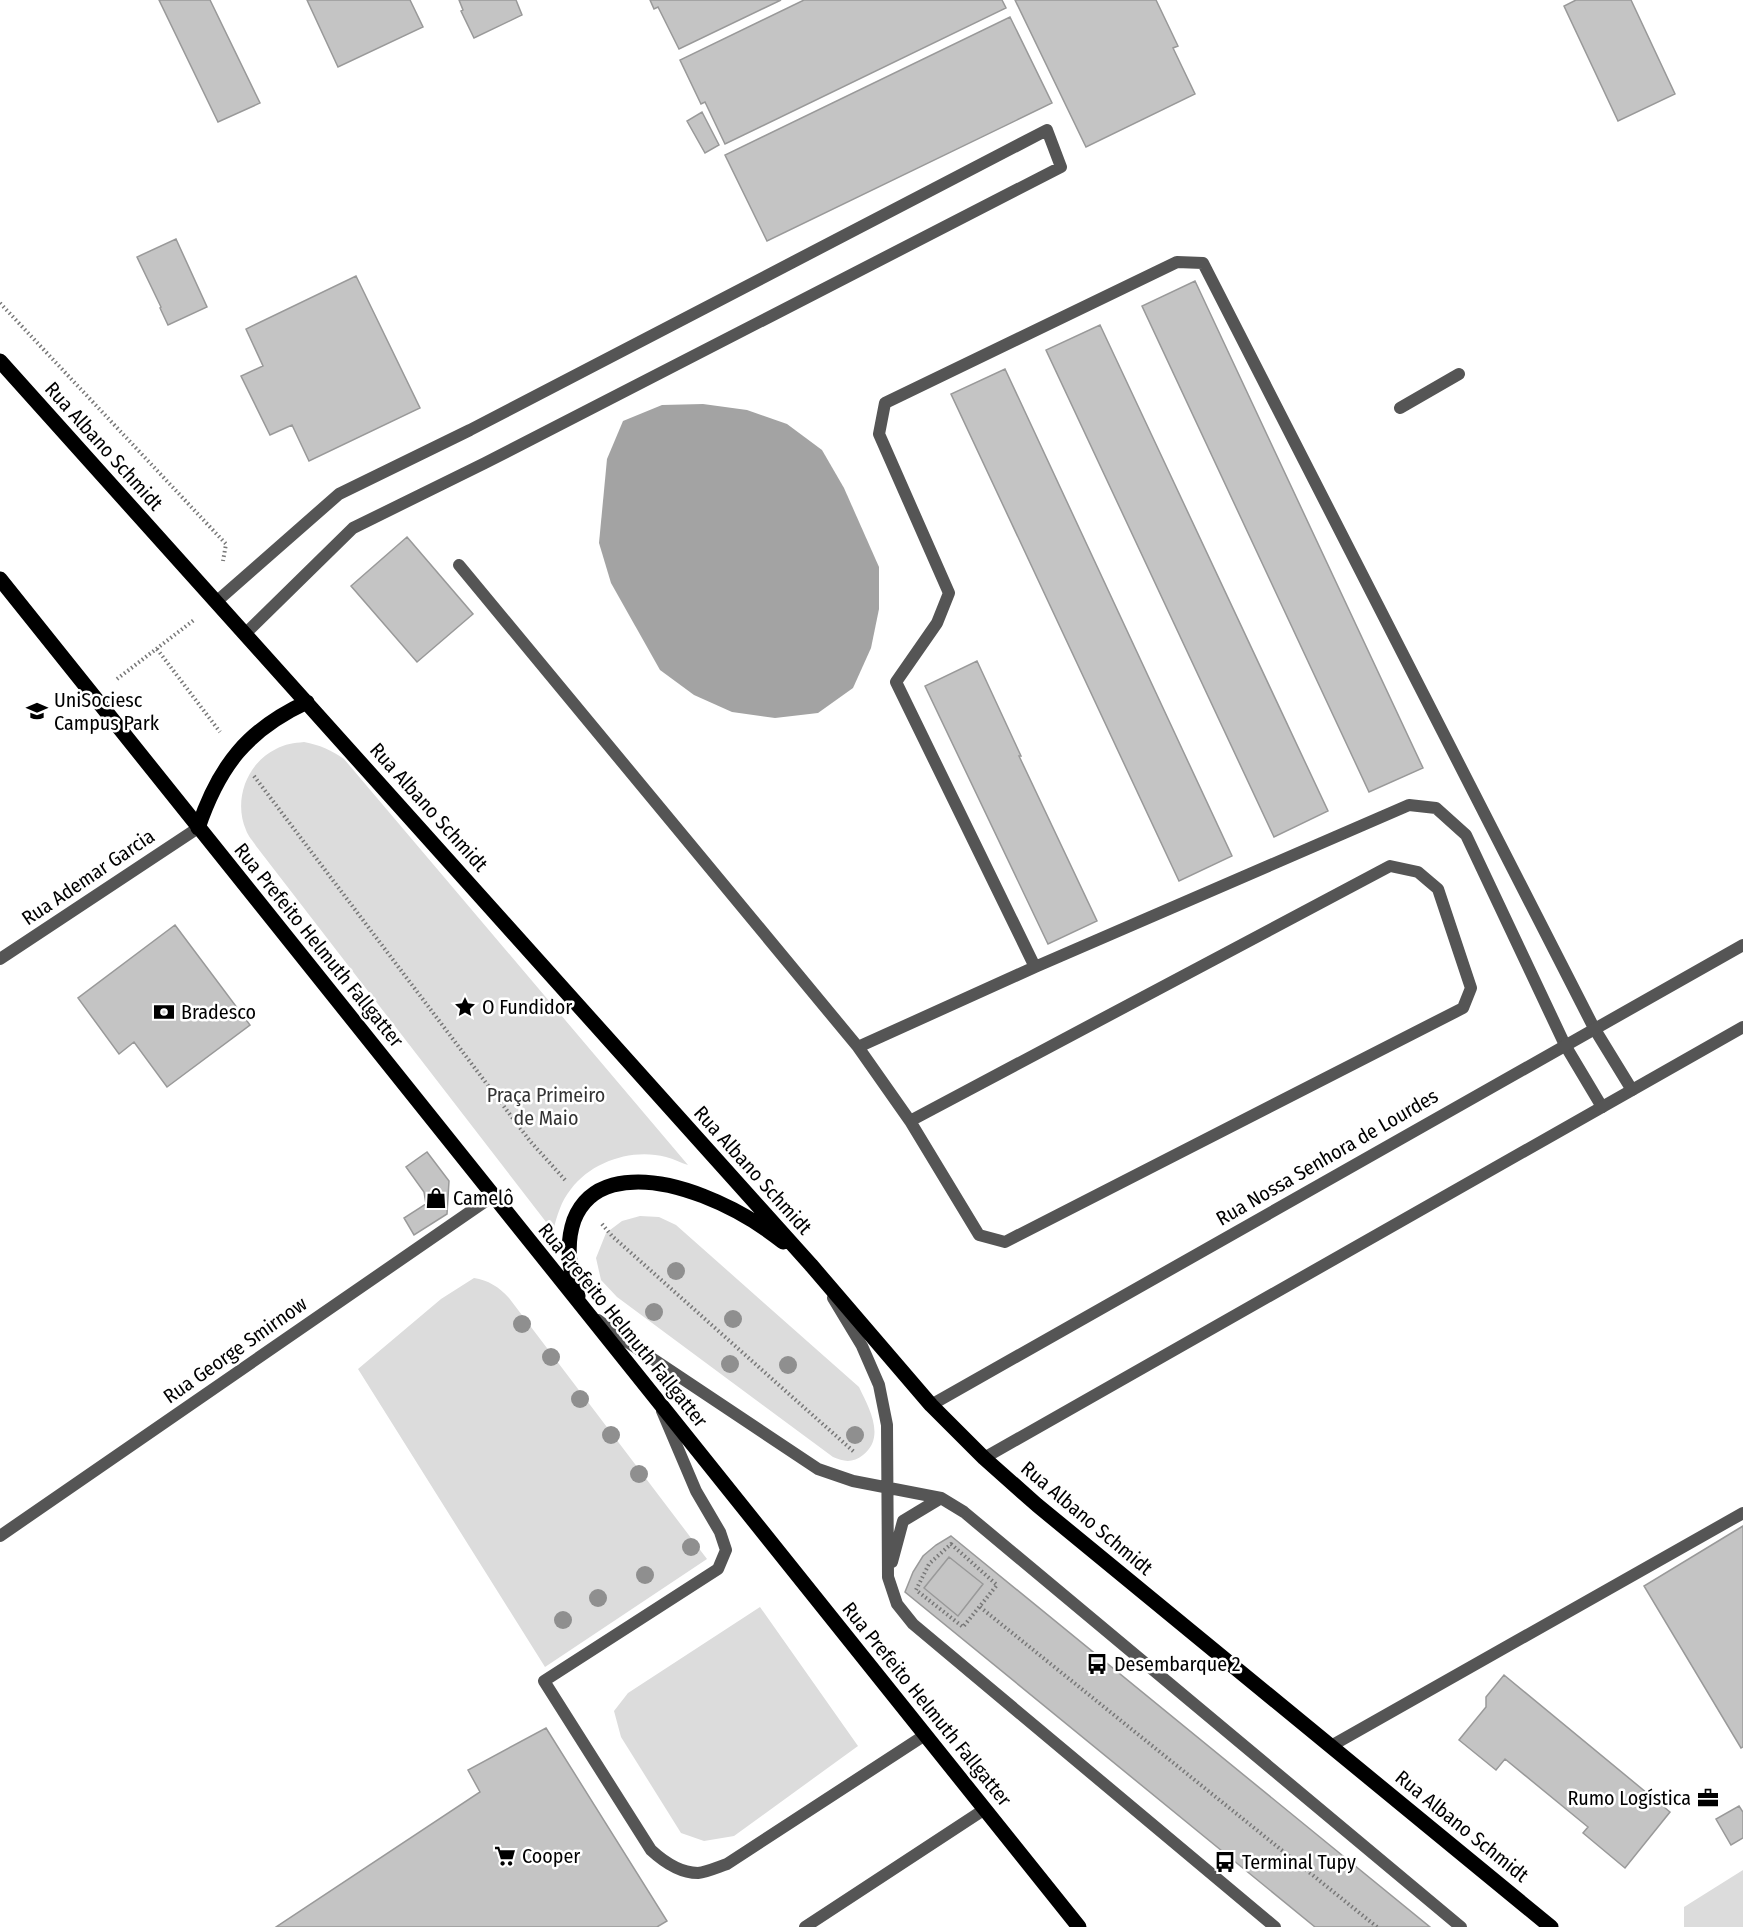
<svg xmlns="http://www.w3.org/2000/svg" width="1743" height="1927" font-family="'Fira Sans Condensed',sans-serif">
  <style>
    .green { fill: #dcdcdc }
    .water { fill: #a3a3a3 }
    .building { fill: #c4c4c4; stroke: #999; stroke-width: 1.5 }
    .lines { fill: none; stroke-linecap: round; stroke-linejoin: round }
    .path { stroke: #777; stroke-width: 4; stroke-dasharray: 1.5 3; stroke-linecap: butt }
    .service { stroke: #555; stroke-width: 12 }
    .minor { stroke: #555; stroke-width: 12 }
    .primary { stroke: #000; stroke-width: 15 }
    .tree { fill: #8f8f8f }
    .labels { text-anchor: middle; stroke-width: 5; stroke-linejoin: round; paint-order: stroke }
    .street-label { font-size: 20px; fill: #000; stroke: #fff }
    .poi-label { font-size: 20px; fill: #000; stroke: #fff; text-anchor: start }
    .park-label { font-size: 20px; fill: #333; stroke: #fff }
  </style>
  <rect width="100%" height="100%" fill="#fff"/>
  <path class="green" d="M304 742C320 745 331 750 344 759L688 1165C681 1163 674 1159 666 1157 633 1148 592 1161 571 1189 561 1201 557 1216 553 1231L256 846C253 841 248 836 246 830 233 800 247 763 276 749 285 744 294 743 304 742Z
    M640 1216 659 1217 676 1225 859 1387C869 1408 886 1437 863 1455 853 1463 844 1462 833 1457L617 1297 601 1280 596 1258 606 1233 622 1221Z
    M474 1278C488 1280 499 1287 509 1298L707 1559 545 1667 358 1369 441 1299Z
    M760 1607 858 1746 734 1836 704 1841 681 1833 621 1737 614 1711 628 1693Z
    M1743 1870V1927H1684V1907Z"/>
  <path class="water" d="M703 404 747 410 787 424 822 450 844 488 879 567V609L871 648 853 688 818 713 775 718 732 712 694 695 660 670 611 583 599 543 607 459 623 421 662 405Z"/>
  <path class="building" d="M159 0H210L260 103 218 122Z
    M307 0H410L423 27 338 67Z
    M459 0H516L522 15 474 38 461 11 463 10Z
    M650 0H781L679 49 658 7 654 9Z
    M804 0H1002L1006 8 725 144 705 102 701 104 680 60Z
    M1015 0H1156L1178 46 1173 48 1195 94 1086 147Z
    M1576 0H1631L1675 94 1618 121 1564 6Z
    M1010 17 1052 103 767 241 725 155Z
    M702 112 719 145 705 153 687 121Z
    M176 239 207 307 168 325 160 308 161 307 137 257Z
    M356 276 420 408 309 461 292 425 270 435 241 376 263 366 246 329Z
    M1195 281 1423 768 1369 792 1142 306Z
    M1100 325 1328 811 1274 837 1046 350Z
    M1005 369 1232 856 1179 881 951 394Z
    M407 537 473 614 417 662 351 586Z
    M977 661 1021 756H1019L1097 921 1048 944 925 686Z
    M175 925 250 1025 167 1087 134 1042 119 1054 78 998Z
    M427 1152 449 1181 447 1214 414 1235 404 1218 426 1204 424 1192 406 1167Z
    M1743 1526V1747L1741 1748 1644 1586Z
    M951 1536 1430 1927H1315L905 1592 913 1572 923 1556 936 1545Z
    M949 1557 983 1584 958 1616 924 1588Z
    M1504 1675 1670 1812 1625 1868 1583 1833 1588 1827 1505 1759 1496 1770 1459 1740 1486 1707V1697Z
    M546 1728 667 1921 657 1927H276L480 1792 468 1770Z
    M1739 1806 1743 1812V1838L1731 1845 1716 1819Z"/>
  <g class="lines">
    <path class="path" d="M0 303 226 544 223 561
      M157 649 220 732
      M117 679 194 620
      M254 776 530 1141 566 1181
      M602 1224 612 1236 854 1452
      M951 1544 997 1585 963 1627 916 1590 929 1564Z
      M980 1607 1377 1927"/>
    <path class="service" d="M1400 408 1459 374
      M459 565 858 1047 910 1121 979 1235 1005 1242 1463 1008 1471 988 1438 889 1418 872 1390 866 910 1121
      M216 602 339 494 470 430 1047 130 1061 167 485 463 353 528 245 634
      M1035 967 1409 805 1436 808 1466 835 1565 1045 1602 1107
      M858 1047 1035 967 896 682 937 623 949 593 879 434 885 403 1177 262 1203 263 1594 1028 1632 1090
      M833 1298 862 1346 879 1385 887 1425 888 1577 897 1604 913 1624 1275 1927
      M598 1320 623 1339 818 1469 853 1481 941 1498 964 1512 1461 1927
      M662 1411 696 1491 720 1532 726 1550 718 1569 544 1681 651 1850C664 1862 680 1873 698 1873 707 1872 718 1867 727 1864L925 1735
      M892 1562 903 1521 941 1498
      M1331 1746 1743 1513"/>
    <path class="minor" d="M0 959 198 828
      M931 1405 1743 945
      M984 1458 1743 1027
      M0 1536 493 1196
      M805 1927 985 1809"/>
    <path class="primary" d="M0 361 811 1265 931 1405 984 1458 1037 1505 1551 1927
      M0 579 1079 1927
      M198 828C219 766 247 730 307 702
      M578 1296C570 1271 565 1246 574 1220 581 1202 595 1190 613 1185 667 1171 742 1209 783 1242"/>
  </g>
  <g class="tree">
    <circle cx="676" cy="1271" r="9"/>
    <circle cx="654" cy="1312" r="9"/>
    <circle cx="733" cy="1319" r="9"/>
    <circle cx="522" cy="1324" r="9"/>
    <circle cx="551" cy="1357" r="9"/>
    <circle cx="730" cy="1364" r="9"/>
    <circle cx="788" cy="1365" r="9"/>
    <circle cx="580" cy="1399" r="9"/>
    <circle cx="611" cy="1435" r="9"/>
    <circle cx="855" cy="1435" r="9"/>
    <circle cx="639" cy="1474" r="9"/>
    <circle cx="691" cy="1547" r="9"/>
    <circle cx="645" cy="1575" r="9"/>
    <circle cx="598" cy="1598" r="9"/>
    <circle cx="563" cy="1620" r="9"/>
  </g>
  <defs>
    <symbol id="university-bare" viewBox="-9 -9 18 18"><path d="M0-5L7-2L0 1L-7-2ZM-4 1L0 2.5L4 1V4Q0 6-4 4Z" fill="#000" stroke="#fff" stroke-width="2.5" paint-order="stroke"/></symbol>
    <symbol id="sight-bare" viewBox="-9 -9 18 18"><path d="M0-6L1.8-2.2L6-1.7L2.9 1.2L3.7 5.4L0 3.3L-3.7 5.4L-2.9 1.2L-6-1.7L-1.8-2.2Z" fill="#000" stroke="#fff" stroke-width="2.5" paint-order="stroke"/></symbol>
    <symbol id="bank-bare" viewBox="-9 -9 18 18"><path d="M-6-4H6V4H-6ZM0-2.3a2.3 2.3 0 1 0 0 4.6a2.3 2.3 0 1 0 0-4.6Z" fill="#000" stroke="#fff" stroke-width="2.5" paint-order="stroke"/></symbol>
    <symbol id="shop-bare" viewBox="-9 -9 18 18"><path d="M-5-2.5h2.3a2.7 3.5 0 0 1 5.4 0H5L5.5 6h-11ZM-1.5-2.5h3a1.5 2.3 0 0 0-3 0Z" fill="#000" stroke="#fff" stroke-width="2.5" paint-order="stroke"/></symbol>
    <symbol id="bus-bare" viewBox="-9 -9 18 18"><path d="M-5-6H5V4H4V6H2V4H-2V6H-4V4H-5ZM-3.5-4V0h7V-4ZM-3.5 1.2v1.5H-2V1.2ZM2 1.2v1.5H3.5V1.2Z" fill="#000" stroke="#fff" stroke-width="2.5" paint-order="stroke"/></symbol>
    <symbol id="office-bare" viewBox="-9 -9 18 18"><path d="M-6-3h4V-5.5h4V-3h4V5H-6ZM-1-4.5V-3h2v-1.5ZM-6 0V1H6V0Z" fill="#000" stroke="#fff" stroke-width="2.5" paint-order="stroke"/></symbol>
    <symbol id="supermarket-bare" viewBox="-9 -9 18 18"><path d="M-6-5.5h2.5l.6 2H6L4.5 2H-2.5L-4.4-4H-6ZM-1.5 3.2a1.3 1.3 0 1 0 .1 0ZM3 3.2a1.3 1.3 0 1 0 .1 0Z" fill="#000" stroke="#fff" stroke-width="2.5" paint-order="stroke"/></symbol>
  </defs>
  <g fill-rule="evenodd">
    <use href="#university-bare" x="22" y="696" width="30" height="30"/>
    <use href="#sight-bare" x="450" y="992" width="30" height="30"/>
    <use href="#bank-bare" x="149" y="997" width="30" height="30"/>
    <use href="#shop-bare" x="421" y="1183" width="30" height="30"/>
    <use href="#bus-bare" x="1082" y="1649" width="30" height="30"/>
    <use href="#office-bare" x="1693" y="1783" width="30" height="30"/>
    <use href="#supermarket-bare" x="490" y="1841" width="30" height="30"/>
    <use href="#bus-bare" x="1210" y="1847" width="30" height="30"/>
  </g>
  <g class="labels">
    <g class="street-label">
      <text transform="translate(104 446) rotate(48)" y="7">Rua Albano Schmidt</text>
      <text transform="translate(429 807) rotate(48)" y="7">Rua Albano Schmidt</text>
      <text transform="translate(88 877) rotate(-34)" y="7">Rua Ademar Garcia</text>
      <text transform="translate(319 945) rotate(51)" y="7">Rua Prefeito Helmuth Fallgatter</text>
      <text transform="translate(1327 1157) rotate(-30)" y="7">Rua Nossa Senhora de Lourdes</text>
      <text transform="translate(753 1170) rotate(48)" y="7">Rua Albano Schmidt</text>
      <text transform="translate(623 1325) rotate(51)" y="7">Rua Prefeito Helmuth Fallgatter</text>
      <text transform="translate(235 1350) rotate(-35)" y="7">Rua George Smirnow</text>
      <text transform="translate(1087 1518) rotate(40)" y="7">Rua Albano Schmidt</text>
      <text transform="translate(927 1704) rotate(51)" y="7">Rua Prefeito Helmuth Fallgatter</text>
      <text transform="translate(1462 1826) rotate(39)" y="7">Rua Albano Schmidt</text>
    </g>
    <g class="poi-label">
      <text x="54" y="707">UniSociesc<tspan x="54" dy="23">Campus Park</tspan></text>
      <text x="482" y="1014">O Fundidor</text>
      <text x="181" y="1019">Bradesco</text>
      <text x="453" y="1205">Camelô</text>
      <text x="1114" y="1671">Desembarque 2</text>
      <text x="1691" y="1805" text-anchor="end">Rumo Logística</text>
      <text x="522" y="1863">Cooper</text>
      <text x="1242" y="1869">Terminal Tupy</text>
    </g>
    <g class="park-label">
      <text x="546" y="1102">Praça Primeiro<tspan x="546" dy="23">de Maio</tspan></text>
    </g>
  </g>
</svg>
